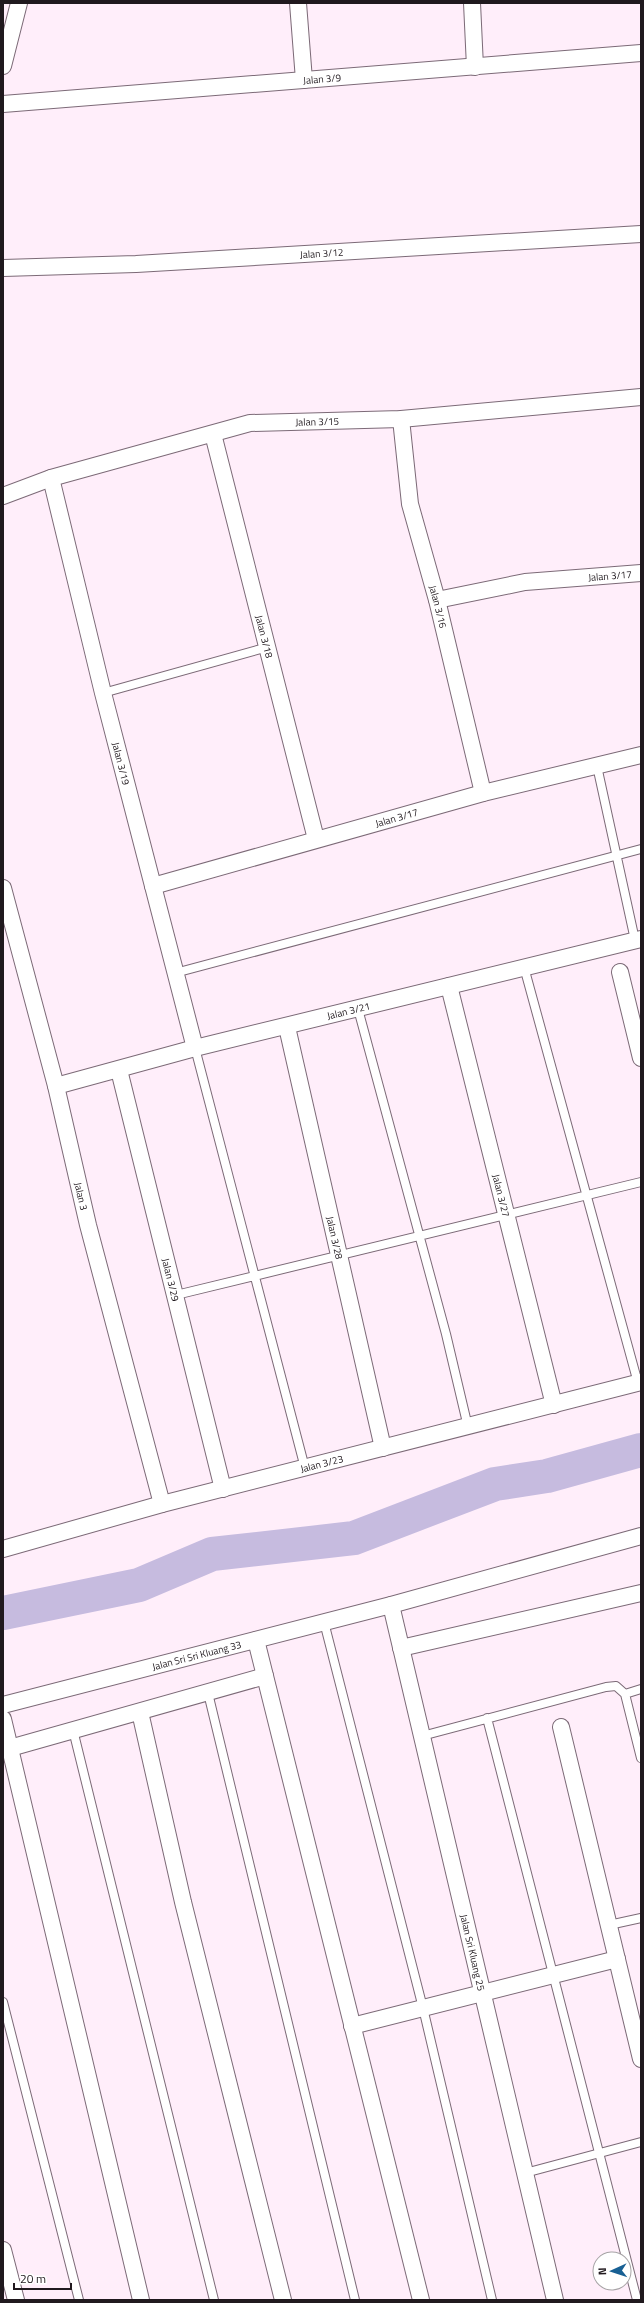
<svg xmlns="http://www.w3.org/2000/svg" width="644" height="2303" font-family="'Titillium Web',sans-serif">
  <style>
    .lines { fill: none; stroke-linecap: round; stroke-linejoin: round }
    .river { stroke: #c6bbdf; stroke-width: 34 }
    .service-casing { stroke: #7c6a77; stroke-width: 10 }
    .minor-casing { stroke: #7c6a77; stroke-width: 18 }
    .service { stroke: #fff; stroke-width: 8 }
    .minor { stroke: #fff; stroke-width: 16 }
    .labels { text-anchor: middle; stroke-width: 3; stroke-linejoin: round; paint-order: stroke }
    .street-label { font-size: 10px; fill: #20191e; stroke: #fff }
  </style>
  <rect width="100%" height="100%" fill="#ffeefa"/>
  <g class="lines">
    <path class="river" d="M3 1613 139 1585 212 1554 354 1538 495 1484 547 1476 641 1450"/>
    <defs>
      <path id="service" d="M103 693 268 647
        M597 766 635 940
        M524 967 638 1383
        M175 973 641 849
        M358 1009 446 1334 468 1427
        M195 1048 305 1468
        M176 1295 641 1182
        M324 1622 423 2008 492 2300
        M208 1693 355 2300
        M625 1694 641 1689
        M487 1718 637 2300
        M73 1730 214 2300
        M422 1736 606 1687 616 1686 625 1694 641 1758
        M609 1925 641 1918
        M3 2002 79 2300
        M525 2173 641 2142"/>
      <g id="minor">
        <path d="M298 3 304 80"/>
        <path d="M472 3 475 67"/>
        <path d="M3 66 19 3"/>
        <path id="s1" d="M3 104 641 53"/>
        <path id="s2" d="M3 268 136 264 641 234"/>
        <path id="s3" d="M401 419 410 504 437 600 483 793"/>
        <path id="s4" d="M213 434 316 839"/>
        <path id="s5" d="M51 478 103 693 195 1048"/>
        <path id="s6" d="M3 496 51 478 250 423 401 419 641 397"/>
        <path id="s7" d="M437 600 525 582 641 573"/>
        <path id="s8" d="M153 886 483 793 641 755"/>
        <path id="s9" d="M3 888 56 1086 88 1225 162 1504"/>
        <path d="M620 972 641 1058"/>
        <path id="s10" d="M449 986 554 1405"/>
        <path id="s11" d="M287 1027 383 1448"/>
        <path id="s12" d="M119 1070 223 1489"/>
        <path id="s13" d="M56 1086 195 1048 641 939"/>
        <path id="s14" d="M3 1549 162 1504 641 1382"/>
        <path id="s15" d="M391 1605 555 2300"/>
        <path d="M256 1640 421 2300"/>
        <path d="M401 1648 641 1593"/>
        <path id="s16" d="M3 1705 391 1605 641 1536"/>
        <path d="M140 1712 183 1902 283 2300"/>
        <path d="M3 1719 141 2300"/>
        <path d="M561 1727 641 2059"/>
        <path d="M10 1748 265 1676"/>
        <path d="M352 2026 617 1959"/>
        <path d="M3 2250 16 2300"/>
      </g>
    </defs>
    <use href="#service" class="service-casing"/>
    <use href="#minor" class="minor-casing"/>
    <use href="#service" class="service"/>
    <use href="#minor" class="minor"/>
  </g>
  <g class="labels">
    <g class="street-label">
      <text dy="4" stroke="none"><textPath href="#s1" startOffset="320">Jalan 3/9</textPath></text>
      <text dy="4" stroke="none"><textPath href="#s2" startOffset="319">Jalan 3/12</textPath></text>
      <text dy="4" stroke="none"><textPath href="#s6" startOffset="325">Jalan 3/15</textPath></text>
      <text dy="4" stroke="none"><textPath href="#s7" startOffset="175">Jalan 3/17</textPath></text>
      <text dy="4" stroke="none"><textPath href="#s3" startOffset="192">Jalan 3/16</textPath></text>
      <text dy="4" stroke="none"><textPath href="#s4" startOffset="209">Jalan 3/18</textPath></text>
      <text dy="4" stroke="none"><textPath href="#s5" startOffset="294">Jalan 3/19</textPath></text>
      <text dy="4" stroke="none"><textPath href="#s8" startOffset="253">Jalan 3/17</textPath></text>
      <text dy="4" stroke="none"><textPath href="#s13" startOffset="302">Jalan 3/21</textPath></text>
      <text dy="4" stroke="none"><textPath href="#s10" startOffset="216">Jalan 3/27</textPath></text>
      <text dy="4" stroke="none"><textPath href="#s9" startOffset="318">Jalan 3</textPath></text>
      <text dy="4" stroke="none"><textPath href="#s11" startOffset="216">Jalan 3/28</textPath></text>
      <text dy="4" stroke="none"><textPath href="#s12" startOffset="216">Jalan 3/29</textPath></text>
      <text dy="4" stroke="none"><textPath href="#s14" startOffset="330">Jalan 3/23</textPath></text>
      <text dy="4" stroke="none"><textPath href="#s16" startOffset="200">Jalan Sri Sri Kluang 33</textPath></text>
      <text dy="4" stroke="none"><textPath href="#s15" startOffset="357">Jalan Sri Kluang 25</textPath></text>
    </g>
  </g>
  <rect width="644" height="2303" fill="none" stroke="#20191e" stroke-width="8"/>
  <g transform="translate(612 2271) rotate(267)"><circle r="19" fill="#ffffff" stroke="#a6a3a5"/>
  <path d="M0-3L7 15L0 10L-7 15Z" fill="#186094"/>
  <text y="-6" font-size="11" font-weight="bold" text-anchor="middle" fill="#20191e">N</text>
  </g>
  <path d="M14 2283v6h57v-6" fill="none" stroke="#20191e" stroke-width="2"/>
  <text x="20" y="2283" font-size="12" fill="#20191e" stroke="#ffffff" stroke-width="3" paint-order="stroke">20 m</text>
</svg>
